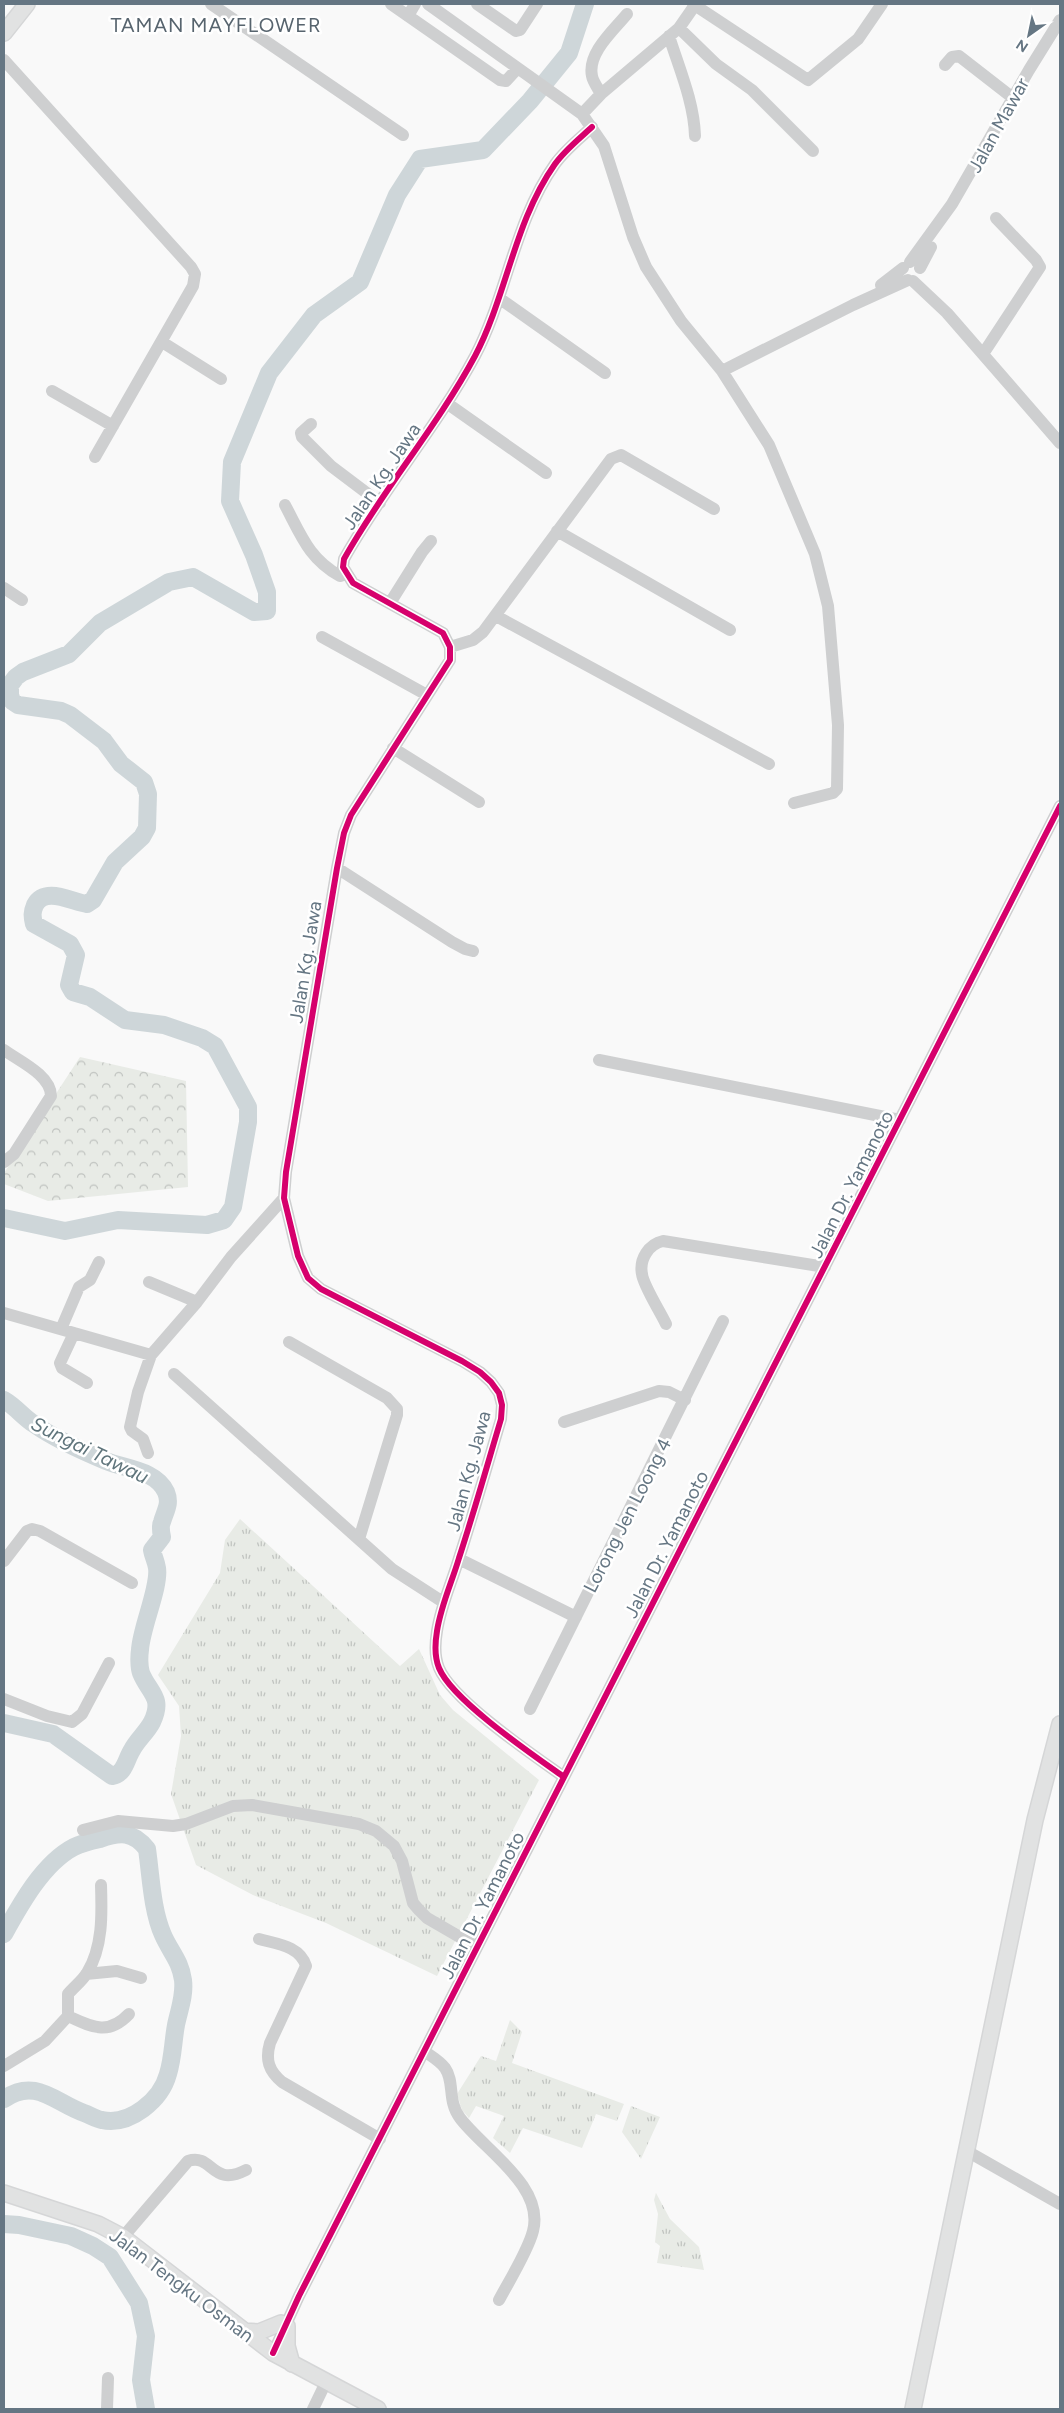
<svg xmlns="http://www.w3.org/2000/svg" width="1064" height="2413" font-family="Figtree,sans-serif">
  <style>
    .grass { fill: url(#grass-tufts) }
    .park { fill: url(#park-crowns) }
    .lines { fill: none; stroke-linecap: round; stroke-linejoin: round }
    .river { stroke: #ced6d9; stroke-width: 18 }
    .major-casing { stroke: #d5d6d7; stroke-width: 18 }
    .minor { stroke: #cecfd0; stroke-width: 12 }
    .major { stroke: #e1e2e2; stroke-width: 15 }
    .cycleway-casing { stroke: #fff; stroke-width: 9 }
    .cycleway { stroke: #d6006c; stroke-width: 6 }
    .labels { text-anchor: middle; stroke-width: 5; stroke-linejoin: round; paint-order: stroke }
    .street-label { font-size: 19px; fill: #657683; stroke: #fff }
    .neighbourhood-label { font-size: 20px; letter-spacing: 1px; fill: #57646e; stroke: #fff }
    .water-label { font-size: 20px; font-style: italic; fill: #60757c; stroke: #fff }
  </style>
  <defs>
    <pattern id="grass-tufts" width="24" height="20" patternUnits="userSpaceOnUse" patternTransform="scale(1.25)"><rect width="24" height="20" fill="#e8ebe6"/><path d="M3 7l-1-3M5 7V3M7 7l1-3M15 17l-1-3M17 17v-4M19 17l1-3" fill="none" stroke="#c0c3c0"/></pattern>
    <pattern id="park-crowns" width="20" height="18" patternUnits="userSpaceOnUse" patternTransform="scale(1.25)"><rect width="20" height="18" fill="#e8ebe6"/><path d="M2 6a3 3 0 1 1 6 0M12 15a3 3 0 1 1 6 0" fill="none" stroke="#c0c3c0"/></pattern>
  </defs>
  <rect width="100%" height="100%" fill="#f9f9f9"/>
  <path class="grass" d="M240 1519 400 1666 419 1649 440 1695 453 1710 539 1780 437 1976 326 1923 253 1895 196 1865 171 1794 181 1736 179 1706 158 1675 220 1573 225 1540Z
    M510 2020 522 2032 512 2063 624 2104 617 2121 596 2114 582 2148 523 2128 510 2153 493 2138 504 2116 476 2106 469 2118 462 2110 457 2094 481 2056 496 2061Z
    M631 2106 660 2117 641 2159 622 2132Z
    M656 2193 670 2219 699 2247 704 2270 657 2263 660 2246 655 2242 658 2214 654 2200Z"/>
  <path class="park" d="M80 1057 186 1081 188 1187 48 1201 4 1184V1173Z"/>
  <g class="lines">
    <path class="river" d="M4 1218 65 1231 118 1220 207 1225 224 1220 233 1207 248 1122V1107L215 1046 202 1038 164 1025 125 1020 90 997 73 992 69 985 76 955 70 944 34 924C32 916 32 912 35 905 45 886 72 902 87 904L93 900 115 862 142 837 147 828 148 794 144 782 121 764 104 741 70 715 61 711 18 705 12 701 10 695V685L16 677 23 672 69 654 100 623 169 582 193 577 254 612 267 611V592L254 555 230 501 232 462 269 373 314 315 360 282 397 195 420 159 483 150 530 101 569 53 585 4
      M4 1400C16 1407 23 1417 34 1424 55 1439 82 1451 106 1461 126 1469 156 1470 166 1492 171 1504 165 1511 162 1522 160 1526 161 1532 162 1537L152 1550C153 1556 156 1561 157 1568 160 1587 141 1628 140 1650 139 1656 139 1667 141 1673 149 1693 164 1697 152 1722 147 1732 137 1740 132 1750 126 1759 125 1774 112 1776L53 1734 4 1723
      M4 1934C20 1905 43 1863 74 1847 82 1843 91 1841 100 1839 120 1832 133 1831 147 1849 151 1877 152 1910 163 1935 171 1953 180 1960 183 1980 185 1996 179 2010 176 2025 173 2041 173 2058 168 2074 161 2100 130 2126 102 2120 96 2119 90 2115 84 2113 55 2103 36 2077 4 2099
      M4 2224 19 2225 71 2236 93 2246 110 2257 139 2303 146 2336 141 2380 146 2409"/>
    <defs>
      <path id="major" d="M4 33 27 4
        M4 2193 98 2224 123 2237 273 2353 378 2409
        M287 2326V2346L292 2364
        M242 2331 259 2332 281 2323
        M913 2409 1035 1820 1060 1724"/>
    </defs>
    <use href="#major" class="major-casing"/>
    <path class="minor" d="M211 4 403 135
      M391 4 500 80 506 81 517 69
      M428 4 582 114 604 146 633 237 646 267 681 321 722 371 769 445 815 554 828 606 838 725 837 789 833 793 794 803
      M477 4 516 31 520 30 537 4
      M693 4 808 80 858 39 882 4
      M408 16 415 4
      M679 28 716 64 752 90 813 151
      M669 36C679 68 694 102 695 136
      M4 60 191 267 195 274 193 286 95 457
      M945 65 952 57 959 56 1013 98
      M601 94C598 88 593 82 592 76 587 53 614 30 627 14
      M582 114 601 94 679 28 695 5
      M910 262 952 204 1029 70 1060 20
      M920 268 931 247
      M913 281 947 313 1060 443
      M881 285 903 268
      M499 298 605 373
      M162 342 221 379
      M983 354 1040 267 1036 260 996 218
      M722 371 853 305 908 280
      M52 391 113 426
      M448 404 546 473
      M311 424 301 433 302 437 331 466 380 503
      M285 505C301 535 309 559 340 576L346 574
      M557 531 730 630
      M4 588 22 600
      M390 603 422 552 431 541
      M496 616 769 764
      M322 637 427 695
      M450 647 473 640 483 632 611 459 621 455 714 509
      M393 748 479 802
      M337 868 452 942 465 949 473 951
      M4 1050C19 1061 51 1075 51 1096L14 1154 4 1162
      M599 1060 900 1120
      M149 1282 197 1302
      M4 1313 151 1355
      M666 1324C661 1313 643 1285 642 1274 639 1259 649 1244 663 1241L825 1267
      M61 1329 79 1287 90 1280 99 1262
      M74 1333 60 1363 62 1368 87 1383
      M289 1342 387 1398 397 1409V1415L359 1539
      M174 1374 392 1569 443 1602
      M564 1422 659 1391 669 1392 685 1400
      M148 1453 143 1439 132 1431 130 1427 138 1392 151 1355 197 1302 231 1257 284 1198
      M459 1559 576 1617
      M4 1561 27 1531 32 1529 40 1531 132 1583
      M4 1699 47 1716 72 1722 82 1714 109 1663
      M530 1709 723 1321
      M564 1777C533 1755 452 1700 439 1668 434 1656 435 1643 437 1631 441 1605 452 1582 459 1558 474 1512 487 1466 501 1419L502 1405 499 1393 491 1382 480 1372 462 1361 321 1289 308 1278 298 1256 284 1198 286 1172 337 868 344 833 351 815 450 660V647L443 633 353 583 343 567 344 559C383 489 437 427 475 356 507 295 514 222 555 164 565 150 579 139 592 127
      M83 1830 118 1821 173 1826 186 1824 233 1806 252 1805 359 1824 376 1831 394 1846 402 1861 413 1903 419 1910 427 1918 477 1947
      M259 1939C277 1944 300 1946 306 1966L270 2043C265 2060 269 2071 282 2082L380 2139
      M86 1974 117 1971 141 1978
      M68 2016C92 2027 108 2036 129 2014
      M424 2051C431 2056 440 2061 445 2068 455 2082 447 2101 460 2118 483 2149 545 2186 533 2231 528 2251 509 2281 499 2300
      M4 2066 45 2041 68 2016V1994C74 1987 82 1981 87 1973 103 1947 102 1914 101 1885
      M965 2150 1060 2204
      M123 2237 188 2161C213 2153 211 2188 246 2170
      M273 2353 299 2296 1060 806
      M107 2409 108 2378
      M313 2409 326 2382"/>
    <use href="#major" class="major"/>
    <defs>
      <path id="cycleway" d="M564 1777C533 1755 452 1700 439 1668 434 1656 435 1643 437 1631 441 1605 452 1582 459 1558 474 1512 487 1466 501 1419L502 1405 499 1393 491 1382 480 1372 462 1361 321 1289 308 1278 298 1256 284 1198 286 1172 337 868 344 833 351 815 450 660V647L443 633 353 583 343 567 344 559C383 489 437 427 475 356 507 295 514 222 555 164 565 150 579 139 592 127
        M273 2353 299 2296 1060 806"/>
    </defs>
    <use href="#cycleway" class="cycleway-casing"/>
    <use href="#cycleway" class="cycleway"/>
  </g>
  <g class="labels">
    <g class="street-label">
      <text transform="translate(998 125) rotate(-61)" y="7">Jalan Mawar</text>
      <text transform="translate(381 476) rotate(-56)" y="7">Jalan Kg. Jawa</text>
      <text transform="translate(305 962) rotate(-81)" y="7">Jalan Kg. Jawa</text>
      <text transform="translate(851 1184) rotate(-63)" y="7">Jalan Dr. Yamanoto</text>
      <text transform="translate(468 1471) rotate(-75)" y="7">Jalan Kg. Jawa</text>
      <text transform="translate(627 1515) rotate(-63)" y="7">Lorong Jen Loong 4</text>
      <text transform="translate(666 1544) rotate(-63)" y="7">Jalan Dr. Yamanoto</text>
      <text transform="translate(482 1905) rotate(-63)" y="7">Jalan Dr. Yamanoto</text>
      <text transform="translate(182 2285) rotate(37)" y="7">Jalan Tengku Osman</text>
    </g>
    <g class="neighbourhood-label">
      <text x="216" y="32">TAMAN MAYFLOWER</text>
    </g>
    <g class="water-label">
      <text transform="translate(90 1450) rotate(26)" y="7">Sungai Tawau</text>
    </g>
  </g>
  <rect width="1064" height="2413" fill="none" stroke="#657683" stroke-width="10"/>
  <g transform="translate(1029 35) rotate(213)" stroke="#ffffff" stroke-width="4" paint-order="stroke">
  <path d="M0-4L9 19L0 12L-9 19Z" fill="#657683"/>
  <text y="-8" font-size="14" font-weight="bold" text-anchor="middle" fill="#657683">N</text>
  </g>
</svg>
